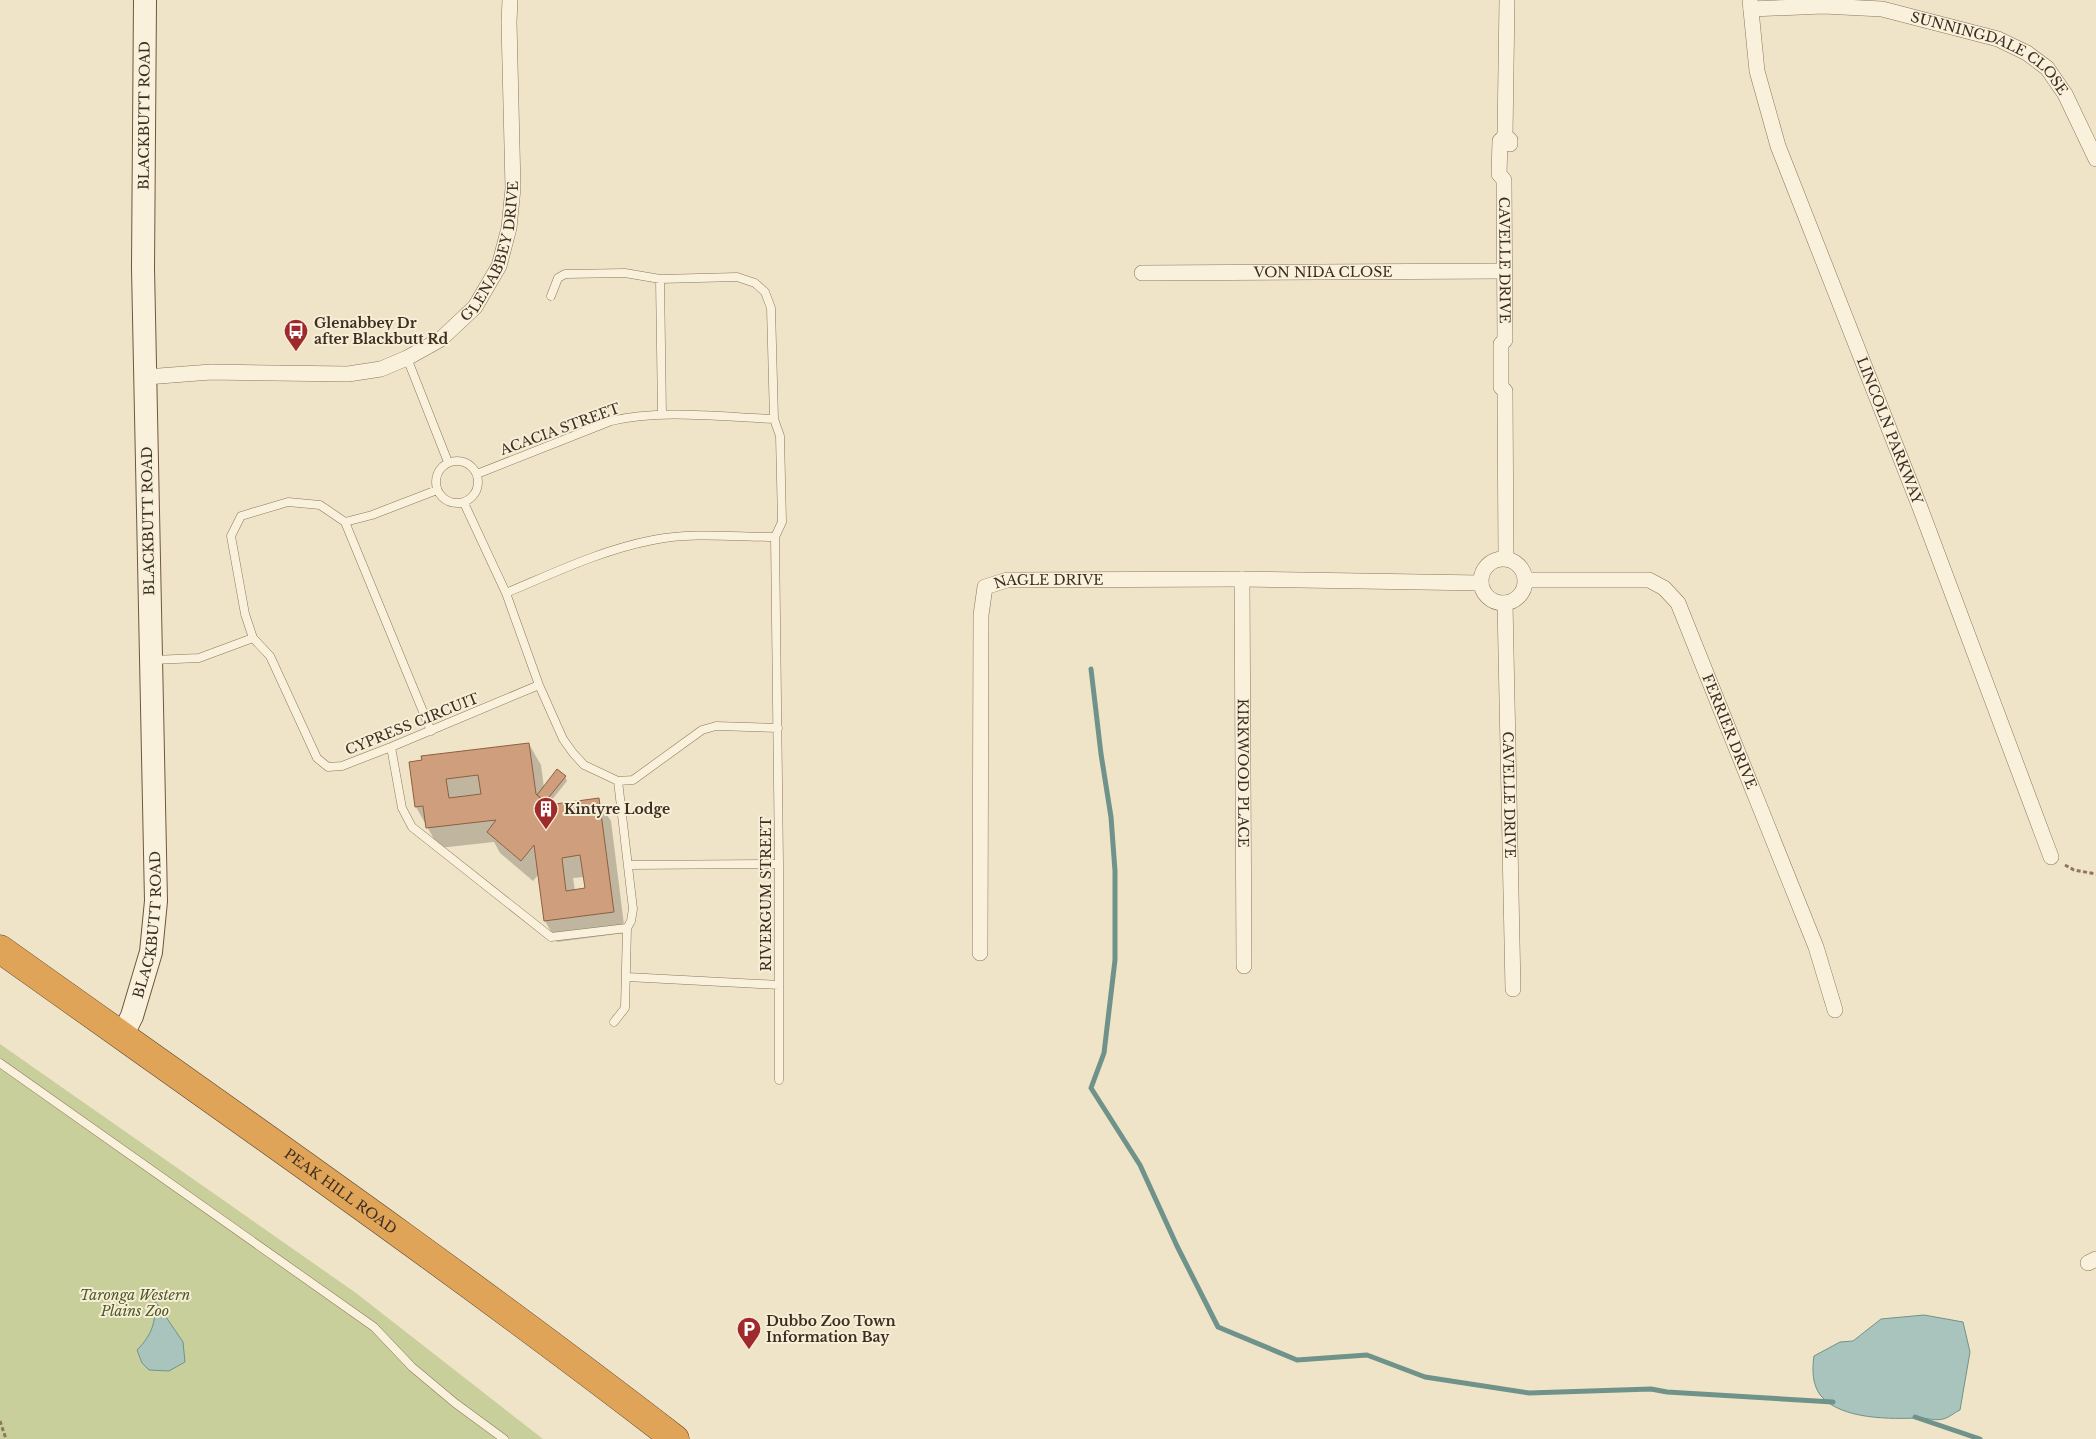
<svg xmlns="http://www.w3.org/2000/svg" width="2096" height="1439" font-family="'Libre Baskerville',serif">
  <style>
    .green { fill: #c9cf9b }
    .water { fill: #a9c4bc; stroke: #6f938a }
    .shadow { fill: #0003; fill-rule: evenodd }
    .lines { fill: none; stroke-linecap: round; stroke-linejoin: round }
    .stream { stroke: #6f938a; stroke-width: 5 }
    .building { fill: #cf9f7d; stroke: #8d5f41; fill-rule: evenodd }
    .lane-casing { stroke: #8d765c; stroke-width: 9 }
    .street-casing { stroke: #8d765c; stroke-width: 16 }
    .secondary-casing { stroke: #6f573f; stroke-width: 24 }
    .highway-casing { stroke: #5b4430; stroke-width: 29 }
    .path { stroke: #8d765c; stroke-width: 3; stroke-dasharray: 4 2.5; stroke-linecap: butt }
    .lane { stroke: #faf1dc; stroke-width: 8 }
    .street { stroke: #faf1dc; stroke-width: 15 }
    .secondary { stroke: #faf1dc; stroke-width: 22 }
    .highway { stroke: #e0a458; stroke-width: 28 }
    .labels { text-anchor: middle; stroke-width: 4; stroke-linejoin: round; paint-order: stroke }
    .street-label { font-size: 14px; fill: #3d2e20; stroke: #f7eed8 }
    .poi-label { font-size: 14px; font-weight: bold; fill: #3d2e20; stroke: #f7eed8; text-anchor: start }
    .park-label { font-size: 14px; font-style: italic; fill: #4d5a26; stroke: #f7eed8 }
  </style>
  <rect width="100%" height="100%" fill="#f0e4c8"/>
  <path class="green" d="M0 1044 356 1293 543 1439H0Z"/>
  <path class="water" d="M155 1301 183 1342 185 1362 169 1371 149 1370 142 1363 137 1350C152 1335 156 1322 155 1301Z
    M1924 1315 1963 1322 1970 1352 1960 1410C1954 1413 1948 1418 1943 1419 1936 1421 1927 1418 1920 1418 1891 1419 1842 1420 1821 1396 1812 1385 1812 1369 1814 1356L1840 1342 1853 1341 1881 1319Z"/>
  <path class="shadow" d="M529 744 541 765 544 788 565 776 567 781 547 806 598 800 611 821 625 933 557 942 545 921 539 874 533 881 500 853 494 842 439 848 416 807 410 763ZM584 877 586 890 575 891 573 878Z"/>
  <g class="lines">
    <path class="stream" d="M1091 669 1101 754 1111 817 1115 871V960L1104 1053 1091 1088 1140 1165 1177 1246 1218 1327 1297 1360 1367 1355 1425 1377 1529 1393 1651 1389 1667 1392 1833 1402
      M1915 1417 1980 1439"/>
  </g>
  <path class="building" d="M529 743 536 794 545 802 548 805 599 798 614 912 544 921 534 845 521 861 487 832 496 820 426 828 423 806 415 807 409 762 422 760 421 756ZM478 775 481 794 449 798 446 779ZM580 855 585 888 566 891 562 858Z
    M557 769 566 776 545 802 537 795Z"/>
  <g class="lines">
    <defs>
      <path id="lane" d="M660 279 662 415
        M551 296 558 278 565 274 625 273 660 279 737 277 755 283 765 292 771 308 774 419 780 436 782 522 775 537 779 864V1080
        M407 358 448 462
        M436 482a21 21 0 1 1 42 0a21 21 0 1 1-42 0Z
        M477 474 611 421C660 409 723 417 774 419
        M437 490 372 515 345 522 320 505 288 502 241 516 231 536 245 614 253 638 270 656 317 758 328 767 342 766 391 747 539 685
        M464 503 506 593 539 685 563 739 573 753 584 765 618 781
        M345 522 431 731
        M506 593C554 573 601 550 653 540 693 532 735 537 775 537
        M153 660 199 658 253 638
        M391 747 402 808 412 827 551 937 627 928
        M618 781 633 780 702 730 716 726 778 728
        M618 781 633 909 631 921 627 928
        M629 865 779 864
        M627 977 779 985
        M614 1022 625 1008 627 928
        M0 1063 374 1327 412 1367 455 1403 504 1439"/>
      <g id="street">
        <path d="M1507 0 1505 136 1510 140V144"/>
        <path id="s1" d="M1750 0 1757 71 1778 146 1921 510 2051 857"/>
        <path id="s2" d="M1751 9 1823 6 1882 9 1998 39 2027 53 2047 68 2065 94 2096 159"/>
        <path id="s3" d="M1505 136 1500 141 1499 174 1504 180 1505 340 1501 344V387L1505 391 1506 558"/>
        <path id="s4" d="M1142 273 1504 271"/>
        <path id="s5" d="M146 377 211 372 348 374 381 369 407 358 441 339 475 307 499 266 509 228 513 188 509 22 510 0"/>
        <circle cx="1503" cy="581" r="22"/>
        <path id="s6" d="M1242 579 1244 966"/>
        <path id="s7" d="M1526 580H1649L1664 588 1678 603 1816 947 1835 1010"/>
        <path id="s8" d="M1505 603 1513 989"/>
        <path id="s9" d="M980 953 981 615 985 587 1007 580 1242 579 1481 583"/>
        <path d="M2088 1263 2096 1259"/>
      </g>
      <g id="secondary">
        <path id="s10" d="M122 1036 132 1016 151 952 156 901 143 268 145 0"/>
      </g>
      <g id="highway">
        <path id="s11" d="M0 949C226 1110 455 1269 675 1439"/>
      </g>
    </defs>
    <use href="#lane" class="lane-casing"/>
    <use href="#street" class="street-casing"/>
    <use href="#secondary" class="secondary-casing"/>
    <use href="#highway" class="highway-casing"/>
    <path class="path" d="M2065 865 2074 870 2096 874
      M0 1421 6 1439"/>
    <use href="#lane" class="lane"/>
    <use href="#street" class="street"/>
    <use href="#secondary" class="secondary"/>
    <use href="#highway" class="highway"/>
  </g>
  <defs>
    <symbol id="bus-pin" viewBox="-11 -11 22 30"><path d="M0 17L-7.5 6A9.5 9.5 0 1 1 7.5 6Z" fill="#9e2a2b" stroke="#f7eed8"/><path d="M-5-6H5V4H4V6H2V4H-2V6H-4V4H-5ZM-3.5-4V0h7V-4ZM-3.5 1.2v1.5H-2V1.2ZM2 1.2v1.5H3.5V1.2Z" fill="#fff"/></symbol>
    <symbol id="building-pin" viewBox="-11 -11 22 30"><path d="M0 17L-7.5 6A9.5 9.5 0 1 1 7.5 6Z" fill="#9e2a2b" stroke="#f7eed8"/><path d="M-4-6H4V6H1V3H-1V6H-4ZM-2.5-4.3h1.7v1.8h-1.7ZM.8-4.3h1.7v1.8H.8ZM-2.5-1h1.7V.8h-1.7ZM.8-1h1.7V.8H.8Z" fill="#fff"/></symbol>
    <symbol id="parking-pin" viewBox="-11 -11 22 30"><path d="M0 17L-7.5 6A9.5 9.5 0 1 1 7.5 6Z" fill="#9e2a2b" stroke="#f7eed8"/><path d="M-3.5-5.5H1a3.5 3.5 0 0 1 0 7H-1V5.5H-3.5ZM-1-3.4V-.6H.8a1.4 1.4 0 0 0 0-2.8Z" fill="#fff"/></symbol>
  </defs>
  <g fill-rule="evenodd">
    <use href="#bus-pin" x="282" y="317" width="28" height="38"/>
    <use href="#building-pin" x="532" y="795" width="28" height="38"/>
    <use href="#parking-pin" x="735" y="1315" width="28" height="38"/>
  </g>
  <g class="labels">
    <g class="street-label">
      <text dy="5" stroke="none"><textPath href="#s2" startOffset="250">SUNNINGDALE CLOSE</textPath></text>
      <text dy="5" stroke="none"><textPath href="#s10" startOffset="926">BLACKBUTT ROAD</textPath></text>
      <text dy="5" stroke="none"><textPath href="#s5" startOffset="408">GLENABBEY DRIVE</textPath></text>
      <text dy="5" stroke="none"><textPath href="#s3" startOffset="128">CAVELLE DRIVE</textPath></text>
      <text dy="5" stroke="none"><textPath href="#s4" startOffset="181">VON NIDA CLOSE</textPath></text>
      <text transform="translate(560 429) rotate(-20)" y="5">ACACIA STREET</text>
      <text dy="5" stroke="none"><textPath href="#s1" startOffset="455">LINCOLN PARKWAY</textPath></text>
      <text transform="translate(148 521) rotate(-91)" y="5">BLACKBUTT ROAD</text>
      <text dy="5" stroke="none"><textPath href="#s9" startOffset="431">NAGLE DRIVE</textPath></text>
      <text transform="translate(412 724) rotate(-22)" y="5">CYPRESS CIRCUIT</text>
      <text dy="5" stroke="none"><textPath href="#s7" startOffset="299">FERRIER DRIVE</textPath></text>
      <text dy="5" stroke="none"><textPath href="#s6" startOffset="194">KIRKWOOD PLACE</textPath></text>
      <text dy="5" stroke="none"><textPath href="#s8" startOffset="192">CAVELLE DRIVE</textPath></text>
      <text transform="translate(766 894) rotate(-90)" y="5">RIVERGUM STREET</text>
      <text dy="5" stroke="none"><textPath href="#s10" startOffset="116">BLACKBUTT ROAD</textPath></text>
      <text dy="5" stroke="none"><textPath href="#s11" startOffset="418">PEAK HILL ROAD</textPath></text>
    </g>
    <g class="poi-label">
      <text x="314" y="328">Glenabbey Dr<tspan x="314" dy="16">after Blackbutt Rd</tspan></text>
      <text x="564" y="814">Kintyre Lodge</text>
      <text x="766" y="1326">Dubbo Zoo Town<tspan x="766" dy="16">Information Bay</tspan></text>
    </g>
    <g class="park-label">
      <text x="135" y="1300">Taronga Western<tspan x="135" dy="16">Plains Zoo</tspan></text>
    </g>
  </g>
</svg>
